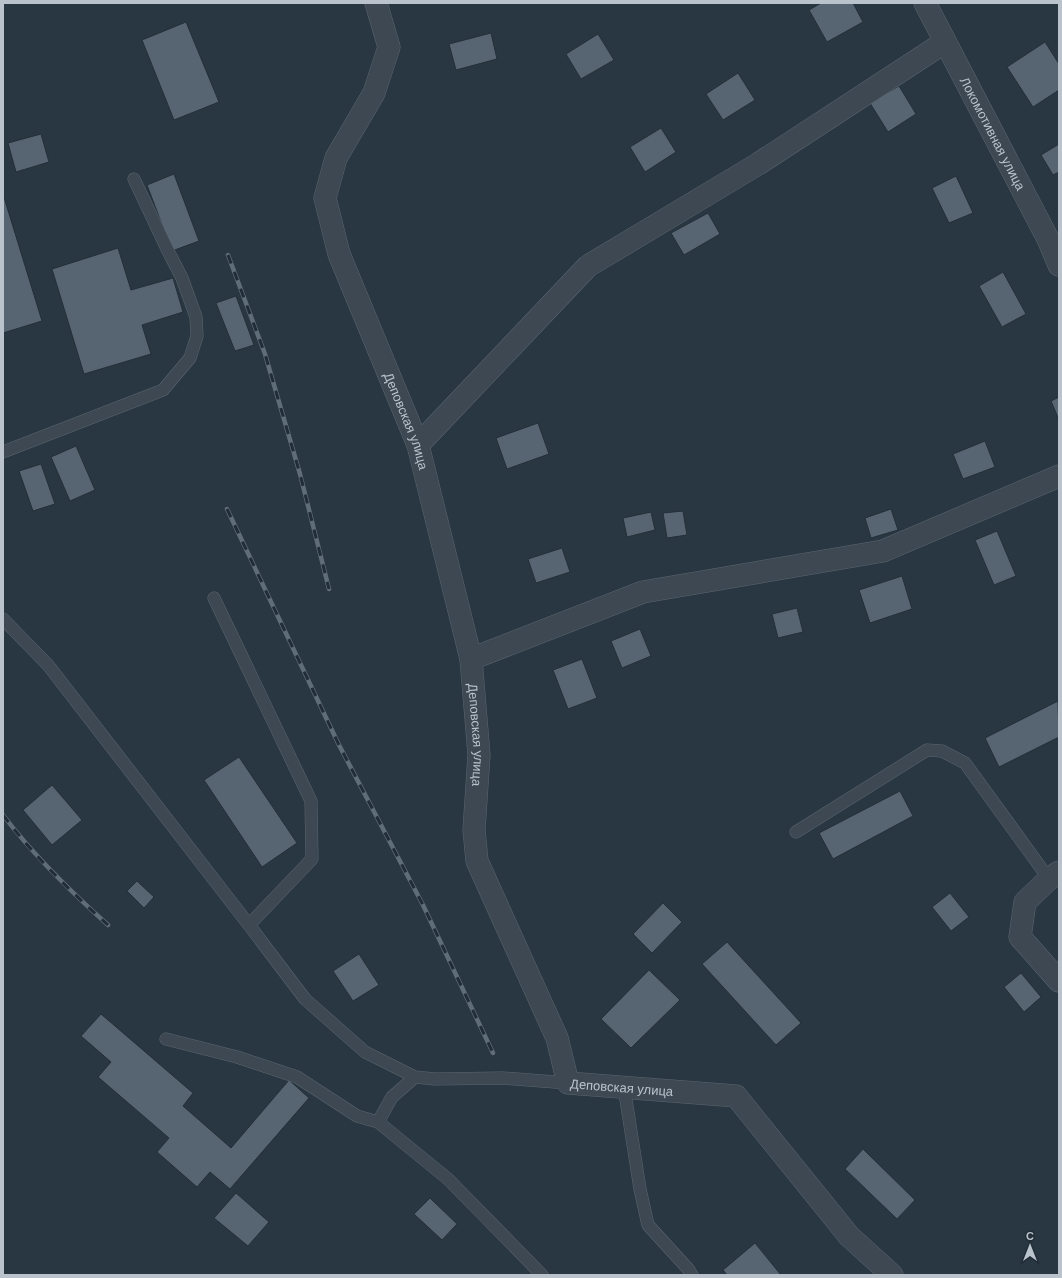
<svg xmlns="http://www.w3.org/2000/svg" width="1062" height="1278" font-family="Arial,sans-serif">
  <style>
    .building { fill: #576572; stroke: #232f39 }
    .lines { fill: none; stroke-linecap: round; stroke-linejoin: round }
    .service-casing { stroke: #5b666f; stroke-width: 13 }
    .minor-casing { stroke: #5b666f; stroke-width: 23 }
    .tertiary-casing { stroke: #5b666f; stroke-width: 23 }
    .service { stroke: #3d4852; stroke-width: 12 }
    .minor { stroke: #3d4852; stroke-width: 22 }
    .tertiary { stroke: #3d4852; stroke-width: 22 }
    .rail-casing { stroke: #5f6d78; stroke-width: 4.5 }
    .rail { stroke: #212d37; stroke-width: 3; stroke-dasharray: 9; stroke-linecap: butt }
    .labels { text-anchor: middle; stroke-width: 3; stroke-linejoin: round; paint-order: stroke }
    .street-label { font-size: 13px; fill: #bac3cc; stroke: #212d37 }
  </style>
  <rect width="100%" height="100%" fill="#293742"/>
  <path class="building" d="M821 3H853L863 22 827 42 809 10Z
    M186 22 219 102 174 120 142 40Z
    M491 33 497 59 456 70 449 44Z
    M598 34 614 60 581 79 566 54Z
    M1045 42 1059 64V90L1033 107 1007 67Z
    M738 73 755 100 723 120 706 94Z
    M899 86 916 114 888 132 870 103Z
    M661 128 676 152 645 172 630 147Z
    M41 134 49 162 16 172 8 143Z
    M1059 144V172L1053 175 1041 155Z
    M174 174 199 241 172 251 147 185Z
    M956 176 973 213 949 223 932 188Z
    M3 194 42 321 3 333Z
    M708 213 720 234 684 255 671 233Z
    M118 248 131 290 173 278 183 312 142 325 151 354 84 374 52 269Z
    M1003 272 1026 314 1002 327 979 286Z
    M236 296 254 345 235 351 216 303Z
    M1059 397V420L1051 401Z
    M538 423 549 454 507 469 496 438Z
    M985 441 995 467 963 479 953 454Z
    M76 446 95 490 70 501 51 457Z
    M41 464 55 504 33 511 19 471Z
    M891 509 898 530 871 538 865 518Z
    M683 511 687 535 667 538 663 513Z
    M651 512 655 530 627 537 623 518Z
    M997 531 1016 576 994 585 975 540Z
    M562 548 570 572 536 583 528 559Z
    M902 576 912 609 870 623 859 590Z
    M797 608 803 632 778 638 772 614Z
    M640 629 651 656 622 668 611 641Z
    M582 659 597 698 568 709 553 670Z
    M1058 701 1059 737 999 767 985 738Z
    M239 757 297 843 262 867 204 780Z
    M52 785 82 820 52 845 23 810Z
    M900 791 913 816 833 859 819 833Z
    M137 881 154 897 144 908 127 891Z
    M950 893 969 917 951 931 932 907Z
    M663 903 682 922 652 953 633 934Z
    M727 942 801 1023 776 1045 702 964Z
    M359 954 379 985 353 1001 333 971Z
    M649 970 680 1000 631 1048 601 1019Z
    M1021 973 1041 997 1024 1012 1004 987Z
    M101 1014 193 1093 183 1106 231 1148 289 1080 309 1098 230 1189 210 1172 197 1187 157 1152 169 1138 98 1077 111 1062 81 1036Z
    M863 1149 915 1200 897 1219 845 1169Z
    M236 1193 269 1222 248 1246 214 1218Z
    M430 1198 457 1224 442 1240 414 1214Z
    M755 1243 781 1275H727L723 1270Z"/>
  <g class="lines">
    <defs>
      <path id="service" d="M3 452 163 390 190 358 197 336 196 317 182 278 168 251 134 179
        M214 598 311 801 312 859 249 925
        M3 619 48 665 249 925 305 999 365 1052 415 1077 435 1079 503 1078 568 1083
        M796 832 927 750 942 751 965 763 1049 879
        M166 1039 237 1057 297 1077 357 1116 378 1122 392 1097 415 1077
        M624 1087 640 1189 648 1225 689 1270 692 1275
        M378 1122 448 1179 542 1275"/>
      <g id="minor">
        <path id="s1" d="M376 3 389 47 374 93 336 158 325 198 339 254 418 445 471 659 479 755 474 830 477 861 557 1038 568 1083 736 1096 849 1236 892 1275"/>
        <path d="M418 445 588 266 758 164 945 42"/>
        <path d="M471 659 643 592 883 551 1059 476"/>
        <path d="M1059 872 1049 879 1025 902 1020 937 1059 981"/>
      </g>
      <g id="tertiary">
        <path id="s2" d="M925 3 1048 239 1059 265"/>
      </g>
    </defs>
    <use href="#service" class="service-casing"/>
    <use href="#minor" class="minor-casing"/>
    <use href="#tertiary" class="tertiary-casing"/>
    <use href="#service" class="service"/>
    <use href="#minor" class="minor"/>
    <use href="#tertiary" class="tertiary"/>
    <defs>
      <path id="rail" d="M228 255 265 354 300 474 329 589
        M227 509 339 745 423 905 493 1053
        M3 815C34 856 70 891 108 925"/>
    </defs>
    <use href="#rail" class="rail-casing"/>
    <use href="#rail" class="rail"/>
  </g>
  <g class="labels">
    <g class="street-label">
      <text dy="5" stroke="none"><textPath href="#s2" startOffset="147">Локомотивная улица</textPath></text>
      <text dy="5" stroke="none"><textPath href="#s1" startOffset="449">Деповская улица</textPath></text>
      <text dy="5" stroke="none"><textPath href="#s1" startOffset="772">Деповская улица</textPath></text>
      <text dy="5" stroke="none"><textPath href="#s1" startOffset="1193">Деповская улица</textPath></text>
    </g>
  </g>
  <rect width="1062" height="1278" fill="none" stroke="#bac3cc" stroke-width="8"/>
  <g transform="translate(1030 1246)" stroke="#212d37" stroke-width="3" paint-order="stroke">
  <path d="M0-3L7 15L0 10L-7 15Z" fill="#bac3cc"/>
  <text y="-6" font-size="11" font-weight="bold" text-anchor="middle" fill="#bac3cc">С</text>
  </g>
</svg>
